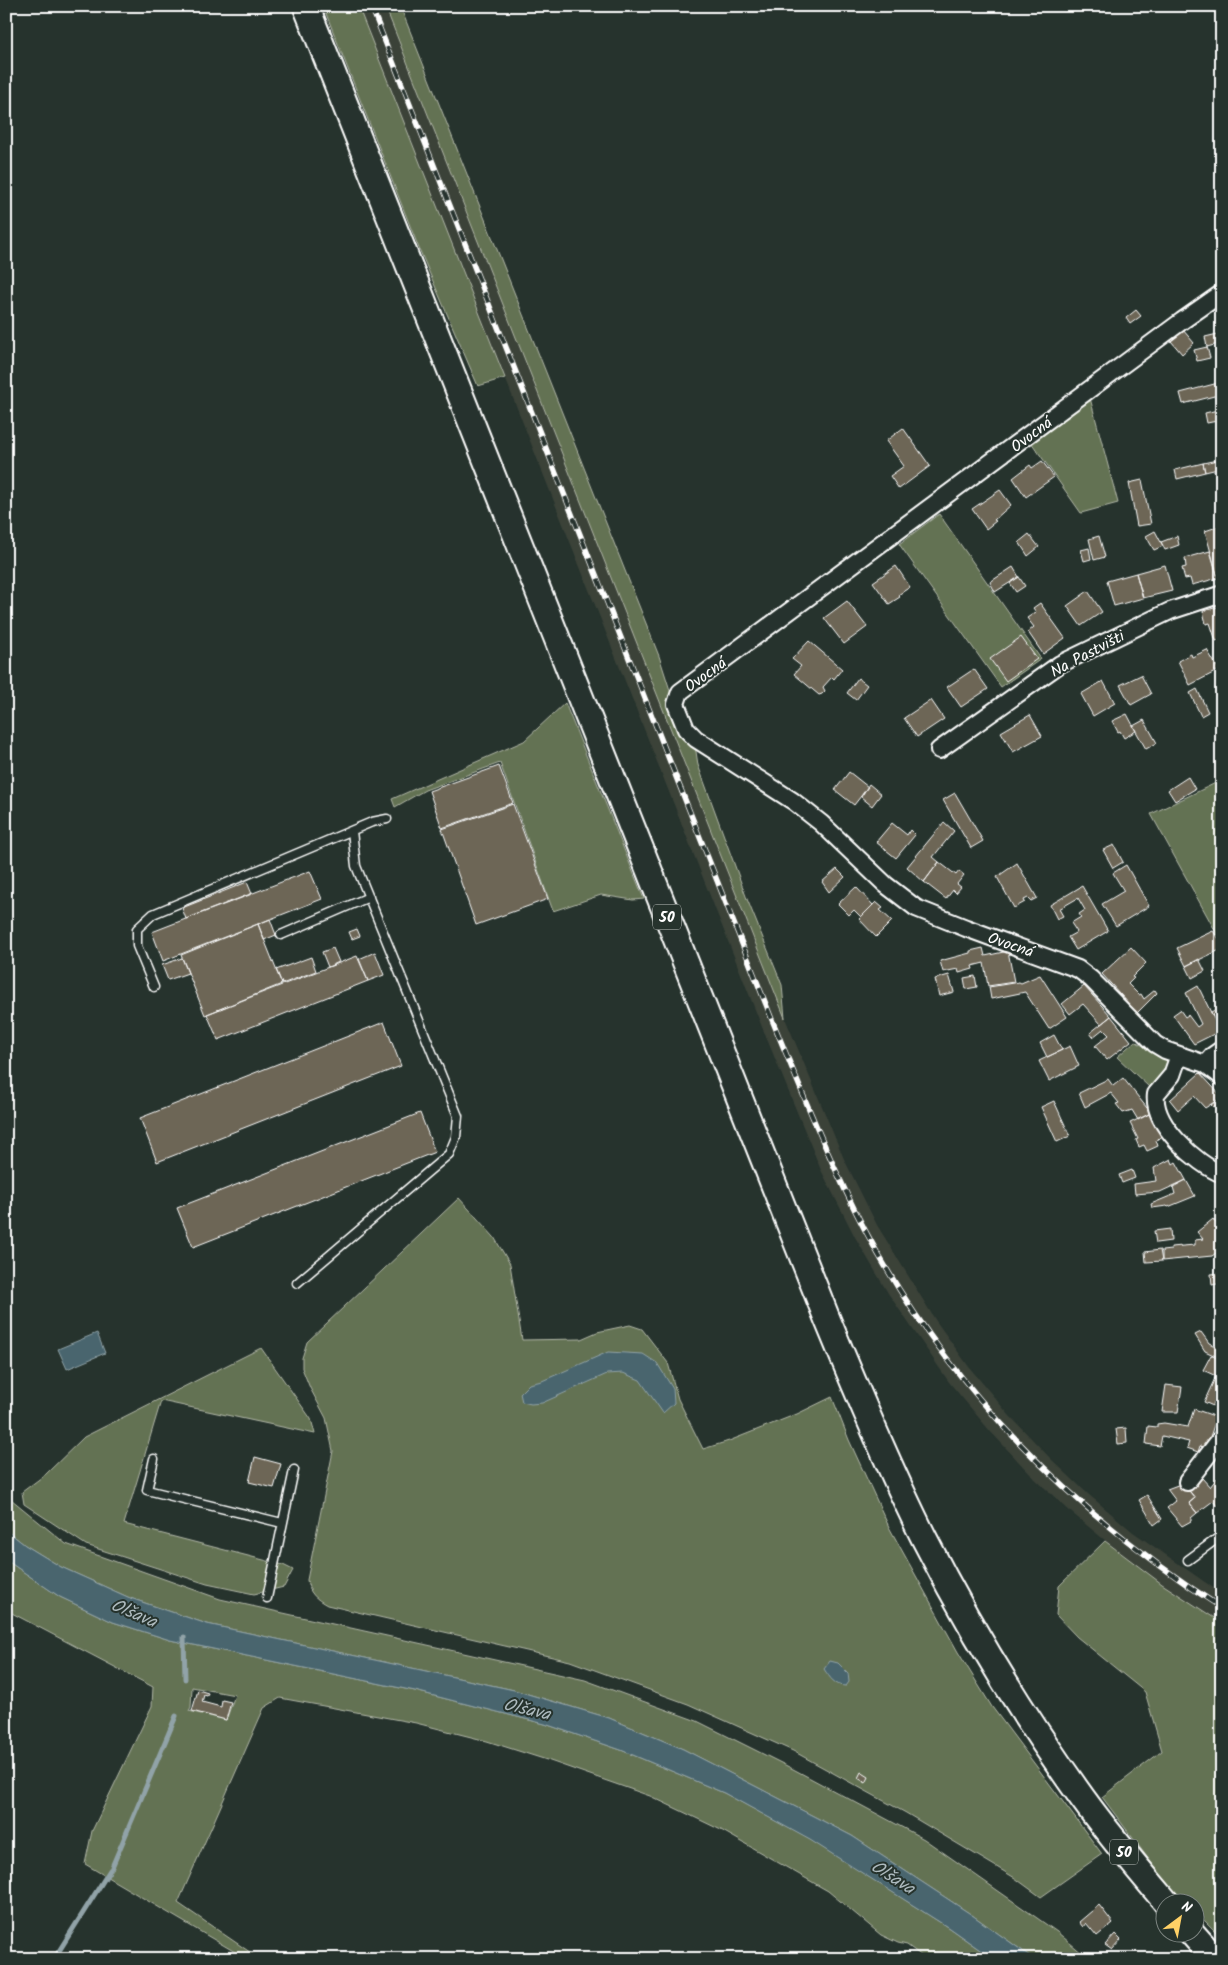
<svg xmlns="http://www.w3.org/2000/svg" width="1228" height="1965" font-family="Kalam,sans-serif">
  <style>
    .built { fill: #3b4239 }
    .green { fill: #647253; stroke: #b2b8a9; fill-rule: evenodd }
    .water { fill: #48656e; stroke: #91a3a8 }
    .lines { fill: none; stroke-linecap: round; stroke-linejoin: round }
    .stream { stroke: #91a3a8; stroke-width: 5 }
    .building { fill: #6d6656; stroke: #fff }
    .lane-casing { stroke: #fff; stroke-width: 11 }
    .street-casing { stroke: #fff; stroke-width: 20 }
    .primary-casing { stroke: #fff; stroke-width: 29 }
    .lane { stroke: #26332d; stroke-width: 8 }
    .street { stroke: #26332d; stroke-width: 16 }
    .primary { stroke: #26332d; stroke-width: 25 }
    .rail-casing { stroke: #fff; stroke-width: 5.5 }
    .rail { stroke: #26332d; stroke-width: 4; stroke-dasharray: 11; stroke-linecap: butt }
    .labels { text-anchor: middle; stroke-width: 4; stroke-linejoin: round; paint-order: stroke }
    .shield { fill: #26332d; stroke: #bec2c0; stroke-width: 1 }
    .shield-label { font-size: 15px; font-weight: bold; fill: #fff }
    .street-label { font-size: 16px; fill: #fff; stroke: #26332d }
    .water-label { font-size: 18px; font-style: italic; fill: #adbabe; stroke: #26332d }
  </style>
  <rect width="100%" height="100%" fill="#26332d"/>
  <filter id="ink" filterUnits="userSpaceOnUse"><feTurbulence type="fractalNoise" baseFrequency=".02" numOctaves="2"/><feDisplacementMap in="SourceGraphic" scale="10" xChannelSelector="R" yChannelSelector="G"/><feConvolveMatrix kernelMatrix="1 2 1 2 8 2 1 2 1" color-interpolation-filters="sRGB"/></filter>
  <g filter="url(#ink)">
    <path class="built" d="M358 6H385L785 1018 844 1159 877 1225 936 1321 969 1367 1009 1415 1051 1459 1088 1494 1133 1532 1222 1594V1623L1162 1584 1118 1551 1072 1513 1033 1477 990 1431 949 1382 888 1293 855 1237 821 1170 762 1027Z"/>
    <path class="green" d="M323 6H358L505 378 478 386 420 251Z
      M385 6H400L659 656 686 740 695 745 698 765 747 899 782 985 785 1018Z
      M1090 398 1118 503 1081 513 1031 442Z
      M939 514 1041 659 1001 687 899 544Z
      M565 703 644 899 633 900 601 895 553 911 500 763 425 790 395 807 392 799 524 741Z
      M1222 780V943L1151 814Z
      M1135 1041 1168 1061C1169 1072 1157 1080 1149 1087L1117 1057Z
      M459 1198 494 1237 510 1264 522 1340 581 1339 597 1332 630 1325 642 1329 668 1363 678 1399 703 1449 729 1441 797 1414 832 1397 849 1440 889 1527 958 1652 992 1707 1102 1854 1041 1897 1015 1878 906 1813 793 1751 688 1704 570 1661 327 1605C316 1599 309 1593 307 1580L333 1451 326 1418 310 1388 302 1368V1358L307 1342Z
      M261 1348 311 1419 315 1434 161 1401 124 1524 283 1565 293 1570 284 1587 254 1594 207 1584 86 1545 24 1504 22 1492 46 1474 84 1437Z
      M6 1495 66 1544 220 1599 585 1680 697 1721 795 1770 924 1839 1057 1932 1089 1959H1034L972 1915 852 1836 683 1749 609 1718 514 1690 207 1624 130 1598 61 1567 25 1545 6 1530Z
      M1105 1541 1162 1584 1222 1623V1922L1217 1933 1196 1912V1902H1185L1171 1889 1102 1797 1162 1751 1145 1692 1077 1637 1056 1615 1059 1586Z
      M6 1560 60 1597 113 1622 170 1640 415 1691 545 1724 621 1750 724 1793 811 1840 949 1928 993 1959H926L907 1945 898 1943 881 1935 828 1891 721 1830 650 1796 550 1761 487 1741 416 1723 280 1698 264 1708 178 1903 260 1959H247L85 1864 92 1831 152 1706 153 1687 6 1610ZM192 1687 235 1695 226 1720 189 1711 191 1707Z"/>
    <path class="water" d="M97 1333 105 1353 67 1369 58 1349Z
      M608 1352 643 1354 657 1363 673 1389 674 1403 663 1413 640 1380 623 1373 607 1374 542 1403 531 1404 522 1402 520 1393 529 1384 542 1381Z
      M6 1530 25 1545 61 1567 130 1598 207 1624 514 1690 609 1718 683 1749 852 1836 972 1915 1034 1959H993L949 1928 810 1840 724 1793 621 1750 545 1724 415 1691 170 1640 113 1622 60 1597 6 1560Z
      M830 1661 838 1663 848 1673 849 1682 846 1686C835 1686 830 1678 824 1669Z"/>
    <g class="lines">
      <path class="stream" d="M184 1637 185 1679
        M112 1867 176 1716
        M54 1959 110 1870"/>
    </g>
    <path class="building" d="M1136 310 1141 316 1130 324 1126 318Z
      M1183 330 1194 343 1182 354 1171 341Z
      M1222 333V343L1207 347 1205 337Z
      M1207 347 1210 358 1197 361 1194 350Z
      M1222 382V394L1183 404 1180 393Z
      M1222 409V420L1207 423 1205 413Z
      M903 428 930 466 899 489 890 476 904 466 886 441Z
      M1222 459V468L1205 472 1203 463Z
      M1042 461 1054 477 1026 497 1013 478 1030 465 1032 468Z
      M1203 463 1205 472 1177 479 1175 470Z
      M1142 480 1151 524 1137 526 1129 483Z
      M1000 490 1011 505 994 520 996 521 986 529 972 509Z
      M1220 526 1222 532V577L1218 578 1205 531Z
      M1155 531 1163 546 1154 550 1146 536Z
      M1029 534 1039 547 1028 556 1019 542Z
      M1099 536 1105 557 1094 560 1089 539Z
      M1177 536 1179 545 1165 550 1161 542Z
      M1089 548 1091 559 1084 561 1081 550Z
      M1210 551 1218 578 1192 585 1190 578 1185 579 1182 568 1186 567 1185 558Z
      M1165 565 1172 591 1143 598 1136 573Z
      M896 566 910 587 898 595 900 597 889 604 873 582Z
      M1013 567 1019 577 995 592 990 582Z
      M1136 573 1143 598 1114 606 1107 581Z
      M1019 577 1025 586 1016 592 1010 583Z
      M1088 591 1102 612 1081 626 1067 606Z
      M847 601 867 627 844 644 824 618Z
      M1040 603 1065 638 1043 654 1028 632 1034 627 1027 618 1036 612 1033 608Z
      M1222 606V639L1216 641 1210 623 1206 624 1203 611Z
      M1021 637 1037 659 1006 681 990 659Z
      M809 641 842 669 834 679 832 677 823 687 825 691 822 694 819 695 794 674 801 666 792 659Z
      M1207 650 1219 670 1190 685 1178 661 1191 654 1192 657Z
      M974 669 988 689 961 707 947 687Z
      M1141 675 1151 694 1131 705 1120 685Z
      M858 678 867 685 856 700 847 693Z
      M1103 681 1115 703 1093 716 1081 694Z
      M1197 689 1208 712 1201 716 1190 693Z
      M931 700 944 719 917 737 904 718Z
      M1127 714 1136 731 1124 738 1120 731 1118 732 1112 721Z
      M1030 715 1042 736 1013 752 1001 732Z
      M1144 720 1157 743 1146 749 1133 726Z
      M499 766 513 803 442 828 429 791Z
      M849 772 868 787 854 805 835 790Z
      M1188 777 1195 789 1175 801 1168 790Z
      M869 784 881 794 872 806 861 797Z
      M955 793 983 841 971 848 943 800Z
      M513 804 548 899 476 925 442 829Z
      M944 822 954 831 933 857 939 862 924 882 907 867Z
      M892 823 907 835 910 830 915 835 896 858 876 842Z
      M1114 845 1123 862 1113 868 1103 850Z
      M939 862 956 875 959 871 964 875 957 884 961 887 956 893 953 890 946 899 924 882Z
      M1017 863 1037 898 1031 901 1028 898 1024 900 1025 902 1014 908 997 877Z
      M1126 865 1149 906 1116 926 1102 904 1124 891 1113 873Z
      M837 869 845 877 829 892 822 882Z
      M310 871 322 899 163 961 152 932Z
      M247 882 252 894 186 919 182 908Z
      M1082 886 1108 931 1076 950 1068 937 1077 932 1071 923 1081 917 1079 914 1085 910 1078 898 1059 909 1063 916 1057 919 1050 905Z
      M856 887 873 905 861 917 854 910 849 915 838 904Z
      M876 902 883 908 880 910 892 921 876 937 859 919Z
      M270 919 276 935 264 940 258 924Z
      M258 924 282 984 205 1015 181 955Z
      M357 929 360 936 352 939 349 932Z
      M1213 931 1222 943V949L1186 966 1177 948Z
      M1131 947 1146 963 1132 977 1134 978 1128 984 1139 995 1141 994 1144 999 1155 990 1157 993 1137 1013 1102 974Z
      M333 948 339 962 328 967 322 952Z
      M983 948 985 956 1008 951 1014 982 988 986 984 963 972 966 973 969 959 973 958 969 943 972 940 961 970 953V951Z
      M375 952 384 975 368 981 359 959Z
      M357 956 368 981 218 1040 207 1014Z
      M311 957 316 971 282 984 276 970Z
      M182 958 188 973 168 980 162 965Z
      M1199 959 1205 971 1192 978 1186 966Z
      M949 975 954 992 939 996 935 979Z
      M1040 975 1067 1017 1049 1029 1025 992 991 999 989 987 1019 982 1021 983Z
      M975 976 977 987 966 989 964 978Z
      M1084 986 1111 1016 1101 1024 1083 1004 1070 1014 1062 1004Z
      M1198 986 1220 1031 1194 1044 1173 1015 1180 1010 1185 1017 1188 1015 1197 1027 1201 1024 1186 993Z
      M1222 1006V1032L1221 1033 1211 1012Z
      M1111 1016 1131 1041 1107 1060 1095 1046 1109 1035 1103 1029 1093 1037 1090 1033Z
      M384 1022 401 1066 157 1162 140 1118Z
      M1054 1035 1062 1050 1047 1057 1040 1043Z
      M1070 1046 1079 1066 1049 1081 1039 1061Z
      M1200 1073 1222 1097 1205 1108 1194 1096 1178 1110 1170 1100Z
      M1123 1078 1151 1113 1138 1120 1132 1110 1123 1113 1116 1104 1119 1103 1111 1093 1085 1107 1079 1093 1108 1079 1113 1086Z
      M1222 1097V1112L1216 1105 1213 1107 1211 1105Z
      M1054 1101 1070 1136 1057 1142 1041 1107Z
      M420 1113 435 1152 193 1247 177 1208Z
      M1151 1113 1161 1137 1156 1140 1158 1146 1147 1151 1144 1145 1139 1147 1136 1140 1138 1139 1130 1123Z
      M1171 1159 1173 1164 1176 1162 1186 1180 1160 1192 1135 1194 1134 1184 1156 1181 1154 1168Z
      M1132 1170 1135 1178 1122 1183 1119 1175Z
      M1186 1180 1195 1196 1168 1207 1167 1206 1152 1208 1151 1204 1175 1194 1173 1187Z
      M1213 1219 1222 1231V1249L1212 1256 1162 1261V1251L1171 1250V1247L1195 1245V1240L1203 1239 1197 1232Z
      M1170 1229 1171 1241 1156 1243 1154 1231Z
      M1160 1250 1162 1261 1146 1262 1145 1252Z
      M1222 1273V1283L1212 1285 1211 1274Z
      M1201 1332 1209 1343 1217 1347 1216 1349 1222 1352V1359L1205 1351 1195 1335Z
      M1211 1355 1222 1361V1403L1221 1405 1214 1402 1213 1406 1204 1402 1216 1376 1203 1370Z
      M1166 1385 1182 1387 1178 1412H1162Z
      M1194 1409 1217 1417 1206 1448 1200 1446 1198 1452 1187 1448 1189 1442 1162 1436 1160 1446 1146 1444 1148 1426 1157 1427V1424L1164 1423 1188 1427Z
      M1126 1428 1127 1443 1118 1444 1116 1429Z
      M255 1457 281 1464 274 1488 249 1482Z
      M1202 1478 1210 1487 1217 1478 1222 1484V1494L1218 1496 1222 1501 1217 1506 1213 1501 1197 1513 1189 1503 1195 1498 1189 1491Z
      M1183 1483 1195 1498 1189 1503 1197 1513 1191 1518V1521L1182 1526 1167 1508 1176 1501 1167 1489Z
      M1147 1495 1162 1519 1154 1525 1139 1500Z
      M198 1690 208 1693 207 1696 204 1695 202 1702 221 1707 222 1700 231 1702 226 1720 192 1711Z
      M861 1772 869 1777 866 1783 858 1778Z
      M1099 1905 1113 1923 1097 1936 1086 1923 1083 1927 1079 1922Z
      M1115 1934 1121 1940 1112 1950 1105 1945Z"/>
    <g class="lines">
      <defs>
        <path id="lane" d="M281 935 369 897
          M154 987 137 946V929L153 914 372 822 387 819
          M297 1283 449 1154 456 1137 458 1116 356 866 352 831
          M154 1459 147 1490 282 1523
          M1188 1560 1222 1535
          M267 1598 294 1470"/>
        <path id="street" d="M1222 293 1182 321 680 692 676 704 686 729 696 739 793 801 821 823 886 885 916 908 966 928 1078 969 1091 979 1155 1044 1165 1050 1205 1064 1222 1077
          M939 750 1060 664 1170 611 1222 594
          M1179 1055 1172 1075 1156 1094C1152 1124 1196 1164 1222 1174
          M1205 1064 1212 1056 1222 1049
          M1187 1482 1222 1437"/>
        <path id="primary" d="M306 6 828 1321C858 1394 889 1468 924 1538 970 1629 1024 1717 1083 1799 1109 1835 1138 1869 1166 1902
          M1191 1932 1215 1959"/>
      </defs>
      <use href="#lane" class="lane-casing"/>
      <use href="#street" class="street-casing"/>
      <use href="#primary" class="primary-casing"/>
      <use href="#lane" class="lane"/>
      <use href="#street" class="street"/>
      <use href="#primary" class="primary"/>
      <defs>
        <path id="rail" d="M371 6 773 1022C802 1092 830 1163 865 1230 947 1386 1074 1514 1222 1608"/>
      </defs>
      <use href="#rail" class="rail-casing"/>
      <use href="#rail" class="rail"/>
    </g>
  </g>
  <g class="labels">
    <g class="shield">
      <rect x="653" y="904.5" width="28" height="25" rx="4"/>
      <rect x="1110" y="1839.5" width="28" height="25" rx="4"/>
    </g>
    <g class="shield-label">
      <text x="667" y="922">50</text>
      <text x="1124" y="1857">50</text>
    </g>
    <g class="street-label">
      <text transform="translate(1031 434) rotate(-37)" y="6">Ovocná</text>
      <text transform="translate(1087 653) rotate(-28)" y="6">Na Pastvišti</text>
      <text transform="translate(705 674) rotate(-36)" y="6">Ovocná</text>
      <text transform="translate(1011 944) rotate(19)" y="6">Ovocná</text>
    </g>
    <g class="water-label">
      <text transform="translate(134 1613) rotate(23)" y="6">Olšava</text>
      <text transform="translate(527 1709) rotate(13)" y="6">Olšava</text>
      <text transform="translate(893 1877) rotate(32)" y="6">Olšava</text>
    </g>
  </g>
  <rect width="1228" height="1965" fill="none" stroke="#26332d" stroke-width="25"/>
  <rect x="12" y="12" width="1203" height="1940" fill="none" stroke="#fff" stroke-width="2" filter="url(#ink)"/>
  <g transform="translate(1180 1918) rotate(32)"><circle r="24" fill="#26332d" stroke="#7d8581"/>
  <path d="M0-4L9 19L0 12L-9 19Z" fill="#ffd166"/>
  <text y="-8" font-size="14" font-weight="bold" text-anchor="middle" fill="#ffffff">N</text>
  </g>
</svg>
